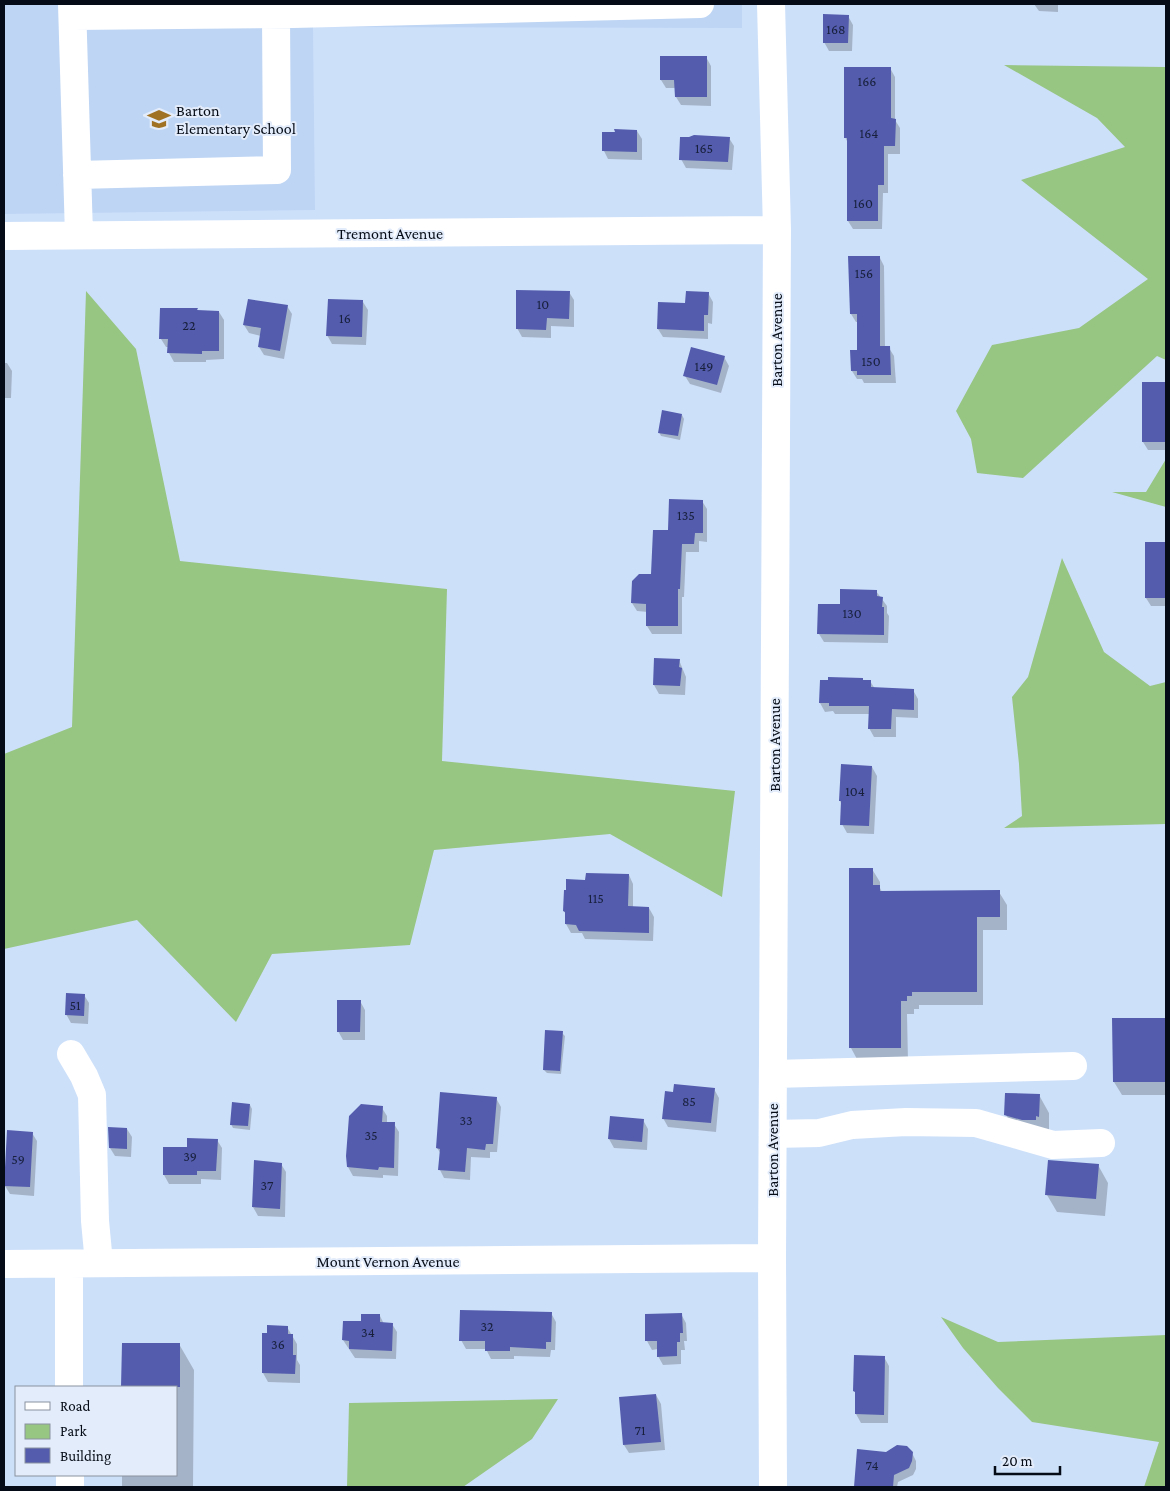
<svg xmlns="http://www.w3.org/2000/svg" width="1170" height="1491" font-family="'Crimson Pro',serif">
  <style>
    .built { fill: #bed5f4 }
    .green { fill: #97c582 }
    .shadow { fill: #0003 }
    .building { fill: #535cad }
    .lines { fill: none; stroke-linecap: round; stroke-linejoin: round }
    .minor { stroke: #fff; stroke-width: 28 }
    .labels { text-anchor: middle; stroke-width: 4; stroke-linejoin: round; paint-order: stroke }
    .number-label { font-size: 14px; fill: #18203c }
    .poi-label { font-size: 16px; fill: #050c17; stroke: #e3ecfa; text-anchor: start }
    .street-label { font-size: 16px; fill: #050c17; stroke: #e3ecfa }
  </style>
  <rect width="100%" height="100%" fill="#cde0fa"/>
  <path class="built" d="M4 4H742V28L313 27 315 210 4 214Z"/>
  <path class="green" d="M1004 65 1166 67V360L1157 356 1023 478 977 473 971 439 956 411 992 345 1079 328 1148 279 1021 180 1125 147 1097 118Z
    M86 291 136 349 180 561 447 589 442 761 735 791 722 897 610 834 434 850 410 945 272 954 236 1022 137 920 4 949V754L72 727Z
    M1166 459V507L1112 492H1146Z
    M1062 558 1104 652 1150 686 1166 682V824L1004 828 1022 816 1019 764 1012 697 1028 677Z
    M941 1317 998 1342 1166 1335V1487H1144L1159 1442 1032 1422 998 1388 963 1348Z
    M558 1399 532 1439 463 1487H347L349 1403Z"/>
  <path class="shadow" d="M1034 4H1058V12L1039 11Z
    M848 16 853 25 852 51H829L824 42Z
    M706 57 711 66V106L681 105 676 97V88H666L661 80Z
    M890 68 895 77V120L900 128V154H888V193H883L882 229H853L848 221V143L845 137Z
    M637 131 642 139V160L608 159 604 151Z
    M729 138 734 146 732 170 686 168 681 159Z
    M880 258 884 266 885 348H889L894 356 896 383H864L862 379H857L852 371 859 351 858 322H856L851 314Z
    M569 292 574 300V327L551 326V338L522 337 517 328Z
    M708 293 713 302 712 324 708 323V339L663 337 658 329 687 304Z
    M363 302 368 310 366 345 332 344 327 335Z
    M287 306 292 314 284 359 264 355 259 347 261 336 249 333 244 325Z
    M197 309 198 312H219L224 320V359L206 360V362H174L169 353V347H166L161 339Z
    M724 357 729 366 721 393 690 384 685 376Z
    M4 363H7L12 371 11 398H4Z
    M1143 383H1166V450H1148L1143 442Z
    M682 415 684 419 680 440 661 436 659 432Z
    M702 501 707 509V542L699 541V552H686L684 597H682V634H652L647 626 648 612 637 611 632 603 653 576 669 531Z
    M1146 543H1166V606H1151L1146 598Z
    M876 591 887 606V613L889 616 888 643 824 642 819 634 841 605Z
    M655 659 679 660 686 677 685 695 659 694 654 685Z
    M870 681 875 689 913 690 918 699V718L896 717V737H874L869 728 870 714H835L833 711 825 712 820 703Z
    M842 765 872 767 877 776 874 834 847 833 842 824V805L840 801Z
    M872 869 880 882V888L882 892H999L1007 905V930H983V1005H919V1009H914V1014H907L908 1061H858L851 1048Z
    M629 875 633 884V907L649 908 654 917 653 941 585 939 582 933H571L566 924V915L564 911 586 881Z
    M84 995 89 1003 88 1024 71 1023 66 1014Z
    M360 1001 365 1010V1040H343L338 1031Z
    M1114 1019H1166V1095H1122L1114 1082Z
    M562 1033 565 1036 561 1074 547 1073 544 1070Z
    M714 1089 719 1098 716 1132 668 1127 663 1118Z
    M1039 1095 1049 1113V1134L1016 1132 1006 1115Z
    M496 1098 501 1107 497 1152H490V1158L471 1157 470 1180 444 1178 440 1170 441 1154 437 1148Z
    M250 1105 252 1109 250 1130 233 1128 231 1124Z
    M382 1108 387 1116V1123L394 1124 399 1132 398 1176 383 1175V1178L353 1176 348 1167Z
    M643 1120 648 1129 647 1150 614 1148 609 1139Z
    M127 1129 132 1137 131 1157 115 1156 110 1148Z
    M32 1133 37 1141 34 1196 10 1194 5 1186Z
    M217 1140 222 1148 221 1180 201 1179V1184H169L164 1175 165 1148 188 1149Z
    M281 1164 286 1172 285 1217 258 1216 253 1207Z
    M1098 1165 1108 1183 1105 1216 1057 1212 1047 1195Z
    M551 1313 556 1322 555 1350H551L550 1357 514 1356V1359H491L486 1349H466L461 1340Z
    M681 1314 686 1323 687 1341H684L685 1350H681V1364L663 1365 658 1356V1349L652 1350 647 1341 646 1315Z
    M380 1316 384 1324H392L397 1332 396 1359 355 1358 343 1340 362 1323Z
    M287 1327 297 1344V1360L300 1365V1383L268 1382 263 1373V1334H268Z
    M123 1344H179L194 1370 193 1487H122V1475H176V1387H123Z
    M884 1357 889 1366 888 1423H861L856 1414 857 1395Z
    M656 1395 661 1404 665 1450 629 1453 624 1445Z
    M887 1453H912L916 1461V1469L913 1475 898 1482 897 1487H856Z"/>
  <path class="building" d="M823 14 849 15 848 43H823Z
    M660 56H707V97H675L674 80H660Z
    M844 67H891V118L896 119 895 146H884V185H878V221H847V138H844Z
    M614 129 637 130V152L602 151V132H615Z
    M694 135 730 137 728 162 679 160 680 137H689Z
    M848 256H880V346H890L891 375H857V371H851L850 350H857V314H850Z
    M516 290 570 291 569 319 547 318 546 330 516 329Z
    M686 291 709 292 708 315H704V331L657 329 658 302 685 303Z
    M248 299 288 305 280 351 258 347 261 328 243 325Z
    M328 299 363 300 362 337 326 336Z
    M160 308H198L197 310 219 311V351H202V354L167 353 168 339H159Z
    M691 347 725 356 717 385 683 376Z
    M1142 382H1166V442H1142Z
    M662 410 682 414 678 436 658 433Z
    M669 499 703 500V533H695L694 544H682L680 589H678V626H646V604L631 603 632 581 639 574H651L653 530H668Z
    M1145 542H1166V598H1145Z
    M840 589 877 590V596L883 597 882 607H884V635L817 634 818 604H840Z
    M654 658 680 659 679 667 682 668 680 686 653 685Z
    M828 677 863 678V680H871V687L914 689V710L892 709 891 729H868L869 706H829V703H819L820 680H828Z
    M841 764 872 766 869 826 840 825 841 801H839Z
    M849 868H873V885H880V891L1000 890V917H977V992H912V996H907V1001H901V1048H849Z
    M586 873 629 874 628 906 649 907V933L579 931 576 925 565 924V912L563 911 564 890H566V879L585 880Z
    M66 993 85 994 84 1016 65 1015Z
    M337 1000H361L360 1032H337Z
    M1112 1018H1166V1082H1113Z
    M545 1030 563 1031 560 1071 543 1070Z
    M674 1084 715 1088 711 1123 662 1119 665 1091 673 1092Z
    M440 1092 497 1097 493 1144H486L485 1150 467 1148 465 1172 438 1170 440 1149 436 1148Z
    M1005 1093 1040 1094 1039 1117 1036 1116V1120H1022L1004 1115Z
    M232 1102 250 1104 248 1126 230 1125Z
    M361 1104 383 1106 382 1122H395L394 1168 379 1167 378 1170 347 1167 346 1156 349 1116Z
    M610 1116 644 1119 642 1142 608 1139Z
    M108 1127 127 1128V1149L109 1148Z
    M7 1130 33 1132 30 1187 4 1186Z
    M187 1138 218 1139 216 1171H197V1175H163V1147H187Z
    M254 1160 282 1163 280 1209 252 1207Z
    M1048 1160 1099 1164 1096 1199 1045 1195Z
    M460 1310 552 1312 551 1342H546V1349L510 1347V1351H485V1341H459Z
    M682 1313 683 1333H680V1342H677V1356L657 1357V1341H645V1314Z
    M361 1314H380V1322L393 1323 392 1351 349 1349V1341L342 1340 343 1321H361Z
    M267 1325 288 1326V1334H293V1355H296L295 1374 262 1373V1333H267Z
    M122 1343H180V1387H121Z
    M854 1355 885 1356 884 1415 855 1414V1392L853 1391Z
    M656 1394 661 1442 623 1445 619 1397Z
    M897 1445 907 1446 913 1452 912 1461 909 1468 894 1475 893 1487H854L857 1449 886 1452Z"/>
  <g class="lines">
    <path class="minor" d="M72 4 79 235
      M771 4 777 230 772 1258 773 1487
      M73 16 293 14 700 4
      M77 175 277 170 276 14
      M4 236 777 230
      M71 1054 84 1076 92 1095 95 1221 99 1263
      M773 1074 1073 1066
      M773 1134 819 1133 852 1125 906 1122 976 1123 1053 1145 1101 1143
      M4 1264 772 1258
      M69 1264V1387
      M70 1475V1487"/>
  </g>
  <defs>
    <symbol id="school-bare" viewBox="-9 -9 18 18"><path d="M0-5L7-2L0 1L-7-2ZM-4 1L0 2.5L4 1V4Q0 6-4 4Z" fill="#a07224" stroke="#e3ecfa" stroke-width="2.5" paint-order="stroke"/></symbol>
  </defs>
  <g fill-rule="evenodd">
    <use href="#school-bare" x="143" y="103" width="32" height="32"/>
  </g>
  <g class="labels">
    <g class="number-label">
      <text x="836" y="34">168</text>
      <text x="867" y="86">166</text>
      <text x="869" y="138">164</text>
      <text x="704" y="153">165</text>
      <text x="863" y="208">160</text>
      <text x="864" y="278">156</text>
      <text x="543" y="309">10</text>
      <text x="345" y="323">16</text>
      <text x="189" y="330">22</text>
      <text x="871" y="366">150</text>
      <text x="704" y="371">149</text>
      <text x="686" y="520">135</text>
      <text x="852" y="618">130</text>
      <text x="855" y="796">104</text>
      <text x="596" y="903">115</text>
      <text x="75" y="1010">51</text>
      <text x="689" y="1106">85</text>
      <text x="466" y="1125">33</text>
      <text x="371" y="1140">35</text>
      <text x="190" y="1161">39</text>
      <text x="18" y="1164">59</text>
      <text x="267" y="1190">37</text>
      <text x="487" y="1331">32</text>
      <text x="368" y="1337">34</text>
      <text x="278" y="1349">36</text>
      <text x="640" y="1435">71</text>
      <text x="872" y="1470">74</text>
    </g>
    <g class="poi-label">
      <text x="176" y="116">Barton<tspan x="176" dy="18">Elementary School</tspan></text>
    </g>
    <g class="street-label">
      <text x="390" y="239">Tremont Avenue</text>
      <text transform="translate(776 340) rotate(-90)" y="6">Barton Avenue</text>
      <text transform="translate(774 745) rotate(-90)" y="6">Barton Avenue</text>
      <text transform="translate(772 1150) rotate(-90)" y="6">Barton Avenue</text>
      <text x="388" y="1267">Mount Vernon Avenue</text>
    </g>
  </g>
  <rect width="1170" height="1491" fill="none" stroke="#050c17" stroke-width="10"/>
  <rect x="15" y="1386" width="162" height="90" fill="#e3ecfa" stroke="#8a929f"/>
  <rect x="25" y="1402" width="25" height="8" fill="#ffffff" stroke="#8a929f"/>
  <text x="60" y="1411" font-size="15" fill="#050c17">Road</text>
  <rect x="25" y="1424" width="25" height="15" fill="#97c582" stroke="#8a929f"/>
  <text x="60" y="1436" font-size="15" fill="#050c17">Park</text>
  <rect x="25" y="1448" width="25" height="15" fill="#535cad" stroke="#8a929f"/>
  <text x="60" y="1461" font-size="15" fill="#050c17">Building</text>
  <path d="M995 1466v8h65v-8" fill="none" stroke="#050c17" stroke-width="2.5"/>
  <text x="1002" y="1466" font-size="15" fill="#050c17" stroke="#e3ecfa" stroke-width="4" paint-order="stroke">20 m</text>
</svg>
